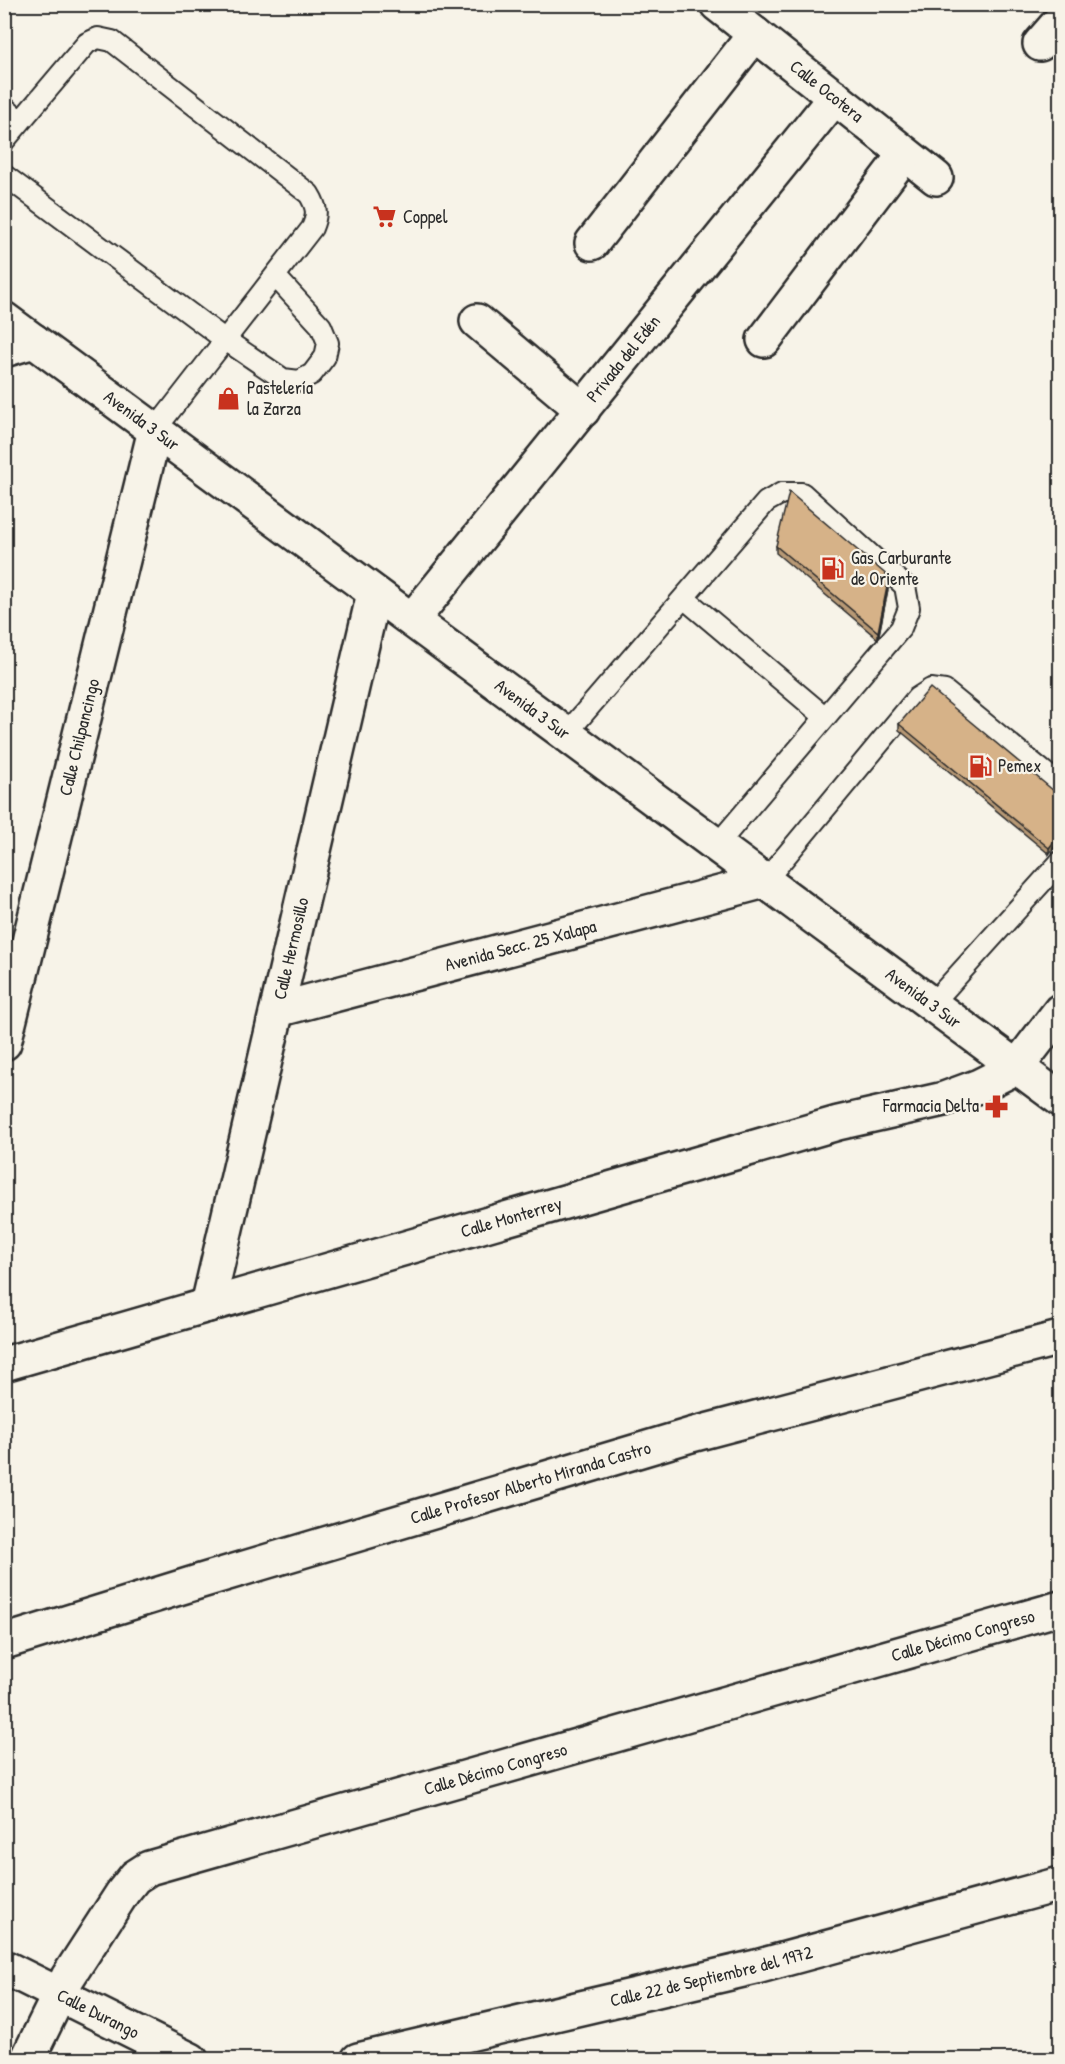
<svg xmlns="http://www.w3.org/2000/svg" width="1065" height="2064" font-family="'Patrick Hand',sans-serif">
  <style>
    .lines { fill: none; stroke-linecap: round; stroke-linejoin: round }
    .service-casing { stroke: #2b2b2b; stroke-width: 24 }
    .minor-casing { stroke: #2b2b2b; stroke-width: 38 }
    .secondary-casing { stroke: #2b2b2b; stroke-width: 38 }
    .service { stroke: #f7f3e8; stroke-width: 20 }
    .minor { stroke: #f7f3e8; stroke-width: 33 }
    .secondary { stroke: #f7f3e8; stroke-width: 33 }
    .wall { fill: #b89975; stroke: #2b2b2b; stroke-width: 1.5 }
    .shaded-wall { fill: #967d5f; stroke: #2b2b2b; stroke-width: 1.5 }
    .building { fill: #d6b288; stroke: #2b2b2b; stroke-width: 1.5 }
    .labels { text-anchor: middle; stroke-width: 4.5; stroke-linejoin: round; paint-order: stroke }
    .street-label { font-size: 18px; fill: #2b2b2b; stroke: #f7f3e8 }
    .poi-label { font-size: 18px; fill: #2b2b2b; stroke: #f7f3e8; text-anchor: start }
  </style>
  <rect width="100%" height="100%" fill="#f7f3e8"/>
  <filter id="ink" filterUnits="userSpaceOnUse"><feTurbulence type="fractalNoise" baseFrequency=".0167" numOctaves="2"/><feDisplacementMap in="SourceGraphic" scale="12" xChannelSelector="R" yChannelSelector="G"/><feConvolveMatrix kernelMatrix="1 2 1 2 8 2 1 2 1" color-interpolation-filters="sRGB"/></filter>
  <g filter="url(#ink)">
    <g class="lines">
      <defs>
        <path id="service" d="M4 107 20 121
          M4 141 87 43 98 38 112 41 309 194C317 207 318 214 312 228L155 430
          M4 175 224 339 283 379 299 381 312 374 325 357 328 343 321 326 276 277
          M684 598 825 717
          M566 734 766 502 782 493H802L905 586 909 608 901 628 717 845
          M765 881 917 698 931 689 945 691 1060 785
          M932 1004 1060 862"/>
        <g id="minor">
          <path id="s1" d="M717 4 936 178"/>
          <path d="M1040 44 1060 21"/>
          <path d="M592 243 755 34"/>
          <path d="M477 321 583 410"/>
          <path d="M764 340 905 154"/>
          <path d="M4 350 34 341"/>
          <path id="s2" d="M412 620 835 97"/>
          <path id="s3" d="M277 1010 765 881"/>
          <path id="s4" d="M4 1043 155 430"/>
          <path id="s5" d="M208 1305 374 593"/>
          <path id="s6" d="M4 1364 838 1123 944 1099 979 1086 1017 1067 1060 1011"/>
          <path id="s7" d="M4 1642 201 1581 691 1435 1060 1338"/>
          <path id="s8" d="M4 1967 191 2060"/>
          <path id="s9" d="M27 2060 68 1977 123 1892 135 1877 149 1868 1060 1608"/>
          <path id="s10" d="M358 2060 756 1967 1060 1884"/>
        </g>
        <g id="secondary">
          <path id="s11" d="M4 319 1060 1099"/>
        </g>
      </defs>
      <use href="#service" class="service-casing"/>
      <use href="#minor" class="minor-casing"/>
      <use href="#secondary" class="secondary-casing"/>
      <use href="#service" class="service"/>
      <use href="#minor" class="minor"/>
      <use href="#secondary" class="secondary"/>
    </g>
    <path class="wall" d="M776 546 889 584 878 639 776 553Z
      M899 724 1060 796V840L1049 854 899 730Z"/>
    <path class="shaded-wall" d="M889 577V584L878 639V632Z
      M1060 834V840L1049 854V848Z"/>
    <path class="building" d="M789 492 889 577 878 632 776 546Z
      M930 688 1060 796V834L1049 848 899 724Z"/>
  </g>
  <defs>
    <symbol id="supermarket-bare" viewBox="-9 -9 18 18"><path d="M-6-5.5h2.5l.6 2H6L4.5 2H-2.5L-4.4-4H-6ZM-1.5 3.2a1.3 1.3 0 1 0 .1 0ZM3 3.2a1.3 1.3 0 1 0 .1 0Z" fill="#c8321e" stroke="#f7f3e8" stroke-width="2.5" paint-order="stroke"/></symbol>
    <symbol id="shop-bare" viewBox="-9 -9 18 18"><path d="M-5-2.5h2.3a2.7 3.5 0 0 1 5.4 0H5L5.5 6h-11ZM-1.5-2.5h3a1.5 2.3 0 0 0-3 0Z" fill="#c8321e" stroke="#f7f3e8" stroke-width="2.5" paint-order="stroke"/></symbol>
    <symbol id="fuel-bare" viewBox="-9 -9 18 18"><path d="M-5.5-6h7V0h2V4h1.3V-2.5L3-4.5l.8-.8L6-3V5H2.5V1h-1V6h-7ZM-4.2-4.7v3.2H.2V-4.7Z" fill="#c8321e" stroke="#f7f3e8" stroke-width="2.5" paint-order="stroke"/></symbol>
    <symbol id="pharmacy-bare" viewBox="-9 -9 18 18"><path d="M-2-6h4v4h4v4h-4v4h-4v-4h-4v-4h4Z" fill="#c8321e" stroke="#f7f3e8" stroke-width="2.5" paint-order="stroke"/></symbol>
  </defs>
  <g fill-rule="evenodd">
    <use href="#supermarket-bare" x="368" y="200" width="33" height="33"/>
    <use href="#shop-bare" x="212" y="382" width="33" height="33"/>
    <use href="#fuel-bare" x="816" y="552" width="33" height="33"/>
    <use href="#fuel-bare" x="964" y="750" width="33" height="33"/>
    <use href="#pharmacy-bare" x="980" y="1090" width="33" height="33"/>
  </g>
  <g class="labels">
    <g class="street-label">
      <text dy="6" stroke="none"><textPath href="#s1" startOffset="140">Calle Ocotera</textPath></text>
      <text dy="6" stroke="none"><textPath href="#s2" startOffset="336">Privada del Edén</textPath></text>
      <text dy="6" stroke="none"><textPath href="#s11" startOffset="171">Avenida 3 Sur</textPath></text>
      <text dy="6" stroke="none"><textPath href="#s11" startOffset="657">Avenida 3 Sur</textPath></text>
      <text dy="6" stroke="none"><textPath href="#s4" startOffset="315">Calle Chilpancingo</textPath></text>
      <text dy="6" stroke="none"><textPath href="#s3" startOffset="252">Avenida Secc. 25 Xalapa</textPath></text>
      <text dy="6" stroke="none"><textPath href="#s5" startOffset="366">Calle Hermosillo</textPath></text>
      <text dy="6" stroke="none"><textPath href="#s11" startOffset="1143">Avenida 3 Sur</textPath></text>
      <text dy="6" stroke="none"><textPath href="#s6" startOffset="528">Calle Monterrey</textPath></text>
      <text dy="6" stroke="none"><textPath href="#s7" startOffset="550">Calle Profesor Alberto Miranda Castro</textPath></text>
      <text dy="6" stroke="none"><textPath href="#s9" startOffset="1076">Calle Décimo Congreso</textPath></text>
      <text dy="6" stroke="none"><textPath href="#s9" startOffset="590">Calle Décimo Congreso</textPath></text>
      <text dy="6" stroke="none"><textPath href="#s10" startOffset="363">Calle 22 de Septiembre del 1972</textPath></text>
      <text dy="6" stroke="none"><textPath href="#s8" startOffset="105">Calle Durango</textPath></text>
    </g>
    <g class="poi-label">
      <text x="403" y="223">Coppel</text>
      <text x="247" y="394">Pastelería<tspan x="247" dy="21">la Zarza</tspan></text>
      <text x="851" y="564">Gas Carburante<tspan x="851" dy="21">de Oriente</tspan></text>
      <text x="998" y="772">Pemex</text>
      <text x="979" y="1112" text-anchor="end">Farmacia Delta</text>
    </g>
  </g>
  <rect width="1065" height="2064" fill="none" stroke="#f7f3e8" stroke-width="24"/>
  <rect x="12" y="12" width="1041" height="2040" fill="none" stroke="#2b2b2b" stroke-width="2" filter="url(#ink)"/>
</svg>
